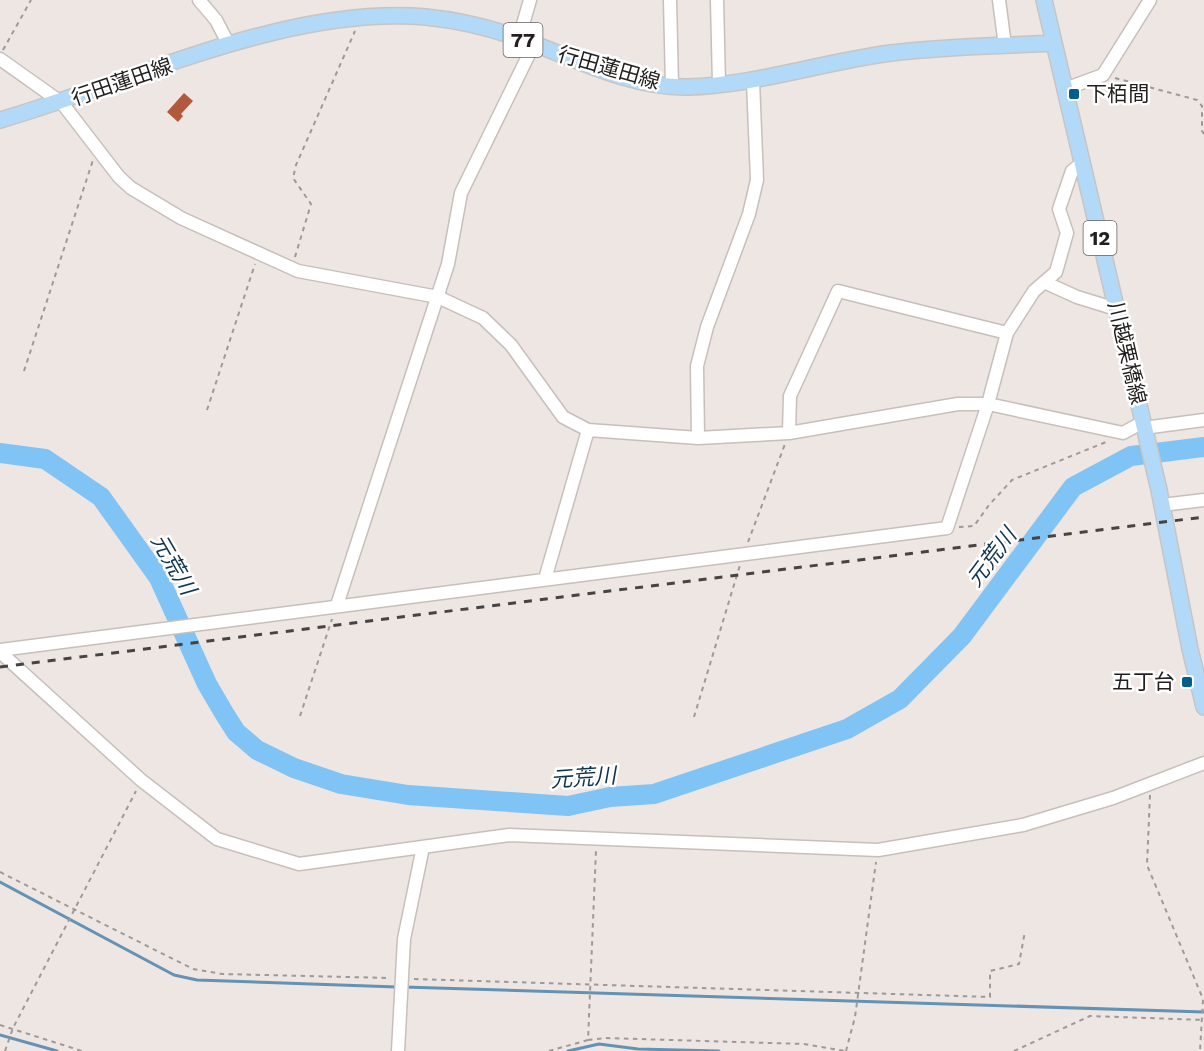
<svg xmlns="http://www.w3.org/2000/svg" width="1204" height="1051" font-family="'Work Sans','Noto Sans JP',sans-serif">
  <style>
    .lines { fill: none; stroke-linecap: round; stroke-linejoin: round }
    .stream { stroke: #6492b4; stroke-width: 3 }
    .river { stroke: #80c3f5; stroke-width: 20 }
    .building { fill: #b2593d }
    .minor-casing { stroke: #c7bfbc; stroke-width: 15 }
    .major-casing { stroke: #c6c5c4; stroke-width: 18 }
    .path { stroke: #9f9997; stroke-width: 2; stroke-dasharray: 4.5 4.5; stroke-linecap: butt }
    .minor { stroke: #fff; stroke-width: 12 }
    .major { stroke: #b2daf8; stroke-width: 15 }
    .rail { stroke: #474342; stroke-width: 3; stroke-dasharray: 8 8; stroke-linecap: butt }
    .poi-dot { fill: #015f8f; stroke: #fff; stroke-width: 2 }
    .labels { text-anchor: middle; stroke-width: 5; stroke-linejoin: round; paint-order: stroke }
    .shield { fill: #fff; stroke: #646262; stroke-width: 1.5 }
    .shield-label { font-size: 20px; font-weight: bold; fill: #221f1e }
    .street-label { font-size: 21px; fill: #221f1e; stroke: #fff }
    .poi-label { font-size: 21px; fill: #221f1e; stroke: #fff; text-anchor: start }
    .water-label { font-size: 22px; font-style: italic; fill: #0e354d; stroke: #fff }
  </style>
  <rect width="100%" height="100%" fill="#eee6e3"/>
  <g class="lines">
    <path class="stream" d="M0 882 174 975 197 980 397 987
      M404 987 1204 1012
      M0 1035 57 1051
      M568 1051 599 1044 638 1049 719 1051"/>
    <path class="river" d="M0 453 45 459 101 497 159 578 207 684 224 713 236 732 257 750 294 768 341 784 408 795 568 806 610 797 654 794 847 729 900 699 962 636 1073 487 1131 456 1204 447"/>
  </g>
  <path class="building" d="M184 93 193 101 181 114 183 116 178 122 167 112Z"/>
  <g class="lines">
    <defs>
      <path id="minor" d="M199 0 216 20 229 45
        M670 0 672 86
        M717 0 719 84
        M999 0 1005 46
        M519 38 530 0
        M0 59 62 103 119 177 131 188 181 218 298 271 438 297 483 318 511 345 563 417 588 430 698 438 789 433 958 404H988L1123 433 1143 422
        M1065 89 1103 75 1150 0
        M1044 282 1077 297 1116 309
        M1007 333 1034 291 1056 272 1067 233 1059 209 1072 171 1082 163
        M1144 428 1204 420
        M698 438 697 366 707 327 749 214 757 180 753 81
        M1162 505 1204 500
        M545 579 588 430
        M337 605 448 264 461 193 534 44
        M0 650 947 528 988 404 1007 333 838 291 790 396 789 433
        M0 652 141 780 217 839 299 864 509 835 878 850 1023 825 1113 798 1204 763
        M398 1051 404 939 423 847"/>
      <path id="major" d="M1044 0 1159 490 1190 649 1204 707
        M0 120C132 82 287 5 426 17 456 20 487 27 516 37 570 56 628 88 687 87 757 85 822 62 891 53 945 46 1000 46 1054 43"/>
    </defs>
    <use href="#minor" class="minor-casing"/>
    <use href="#major" class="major-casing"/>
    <path class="path" d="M3 50 31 0
      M1115 78 1197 100 1202 106V131L1204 134
      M295 257 311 204 293 178 296 165 355 31
      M24 371 93 160
      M207 410 255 264
      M959 527 974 526 989 505 1012 480 1106 442
      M748 542 785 444
      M300 716 332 619
      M694 717 740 565
      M1150 795 1147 865 1203 999 1200 1051
      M0 872 193 969 222 974 390 978
      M414 979 990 997V971L1019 964 1025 931
      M0 1025 82 1051
      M588 1040 605 1038 804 1044 845 1051
      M5 1051 13 1028 136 791
      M549 1051 588 1040 596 850
      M846 1051 855 1017 876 862
      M1014 1051 1090 1016 1204 1020"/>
    <use href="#minor" class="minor"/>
    <use href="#major" class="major"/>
    <path class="rail" d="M0 667 1204 517"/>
  </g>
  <g class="poi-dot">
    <rect x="1068" y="88" width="12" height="12" rx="3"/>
    <rect x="1181" y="676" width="12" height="12" rx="3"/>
  </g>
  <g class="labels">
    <g class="shield">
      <rect x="503.5" y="23" width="39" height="34" rx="4.5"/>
      <rect x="1083.5" y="221" width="33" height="34" rx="4.5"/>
    </g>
    <g class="shield-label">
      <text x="523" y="47">77</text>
      <text x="1100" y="245">12</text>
    </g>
    <g class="street-label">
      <text transform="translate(609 68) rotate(16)" y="7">行田蓮田線</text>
      <text transform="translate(122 82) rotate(-19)" y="7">行田蓮田線</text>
      <text transform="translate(1127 353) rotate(77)" y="7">川越栗橋線</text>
    </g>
    <g class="poi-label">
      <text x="1086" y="101">下栢間</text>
      <text x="1175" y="689" text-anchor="end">五丁台</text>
    </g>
    <g class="water-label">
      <text transform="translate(991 557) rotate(-53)" y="8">元荒川</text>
      <text transform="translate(174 564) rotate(60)" y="8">元荒川</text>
      <text transform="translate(583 777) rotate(-4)" y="8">元荒川</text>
    </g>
  </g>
</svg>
